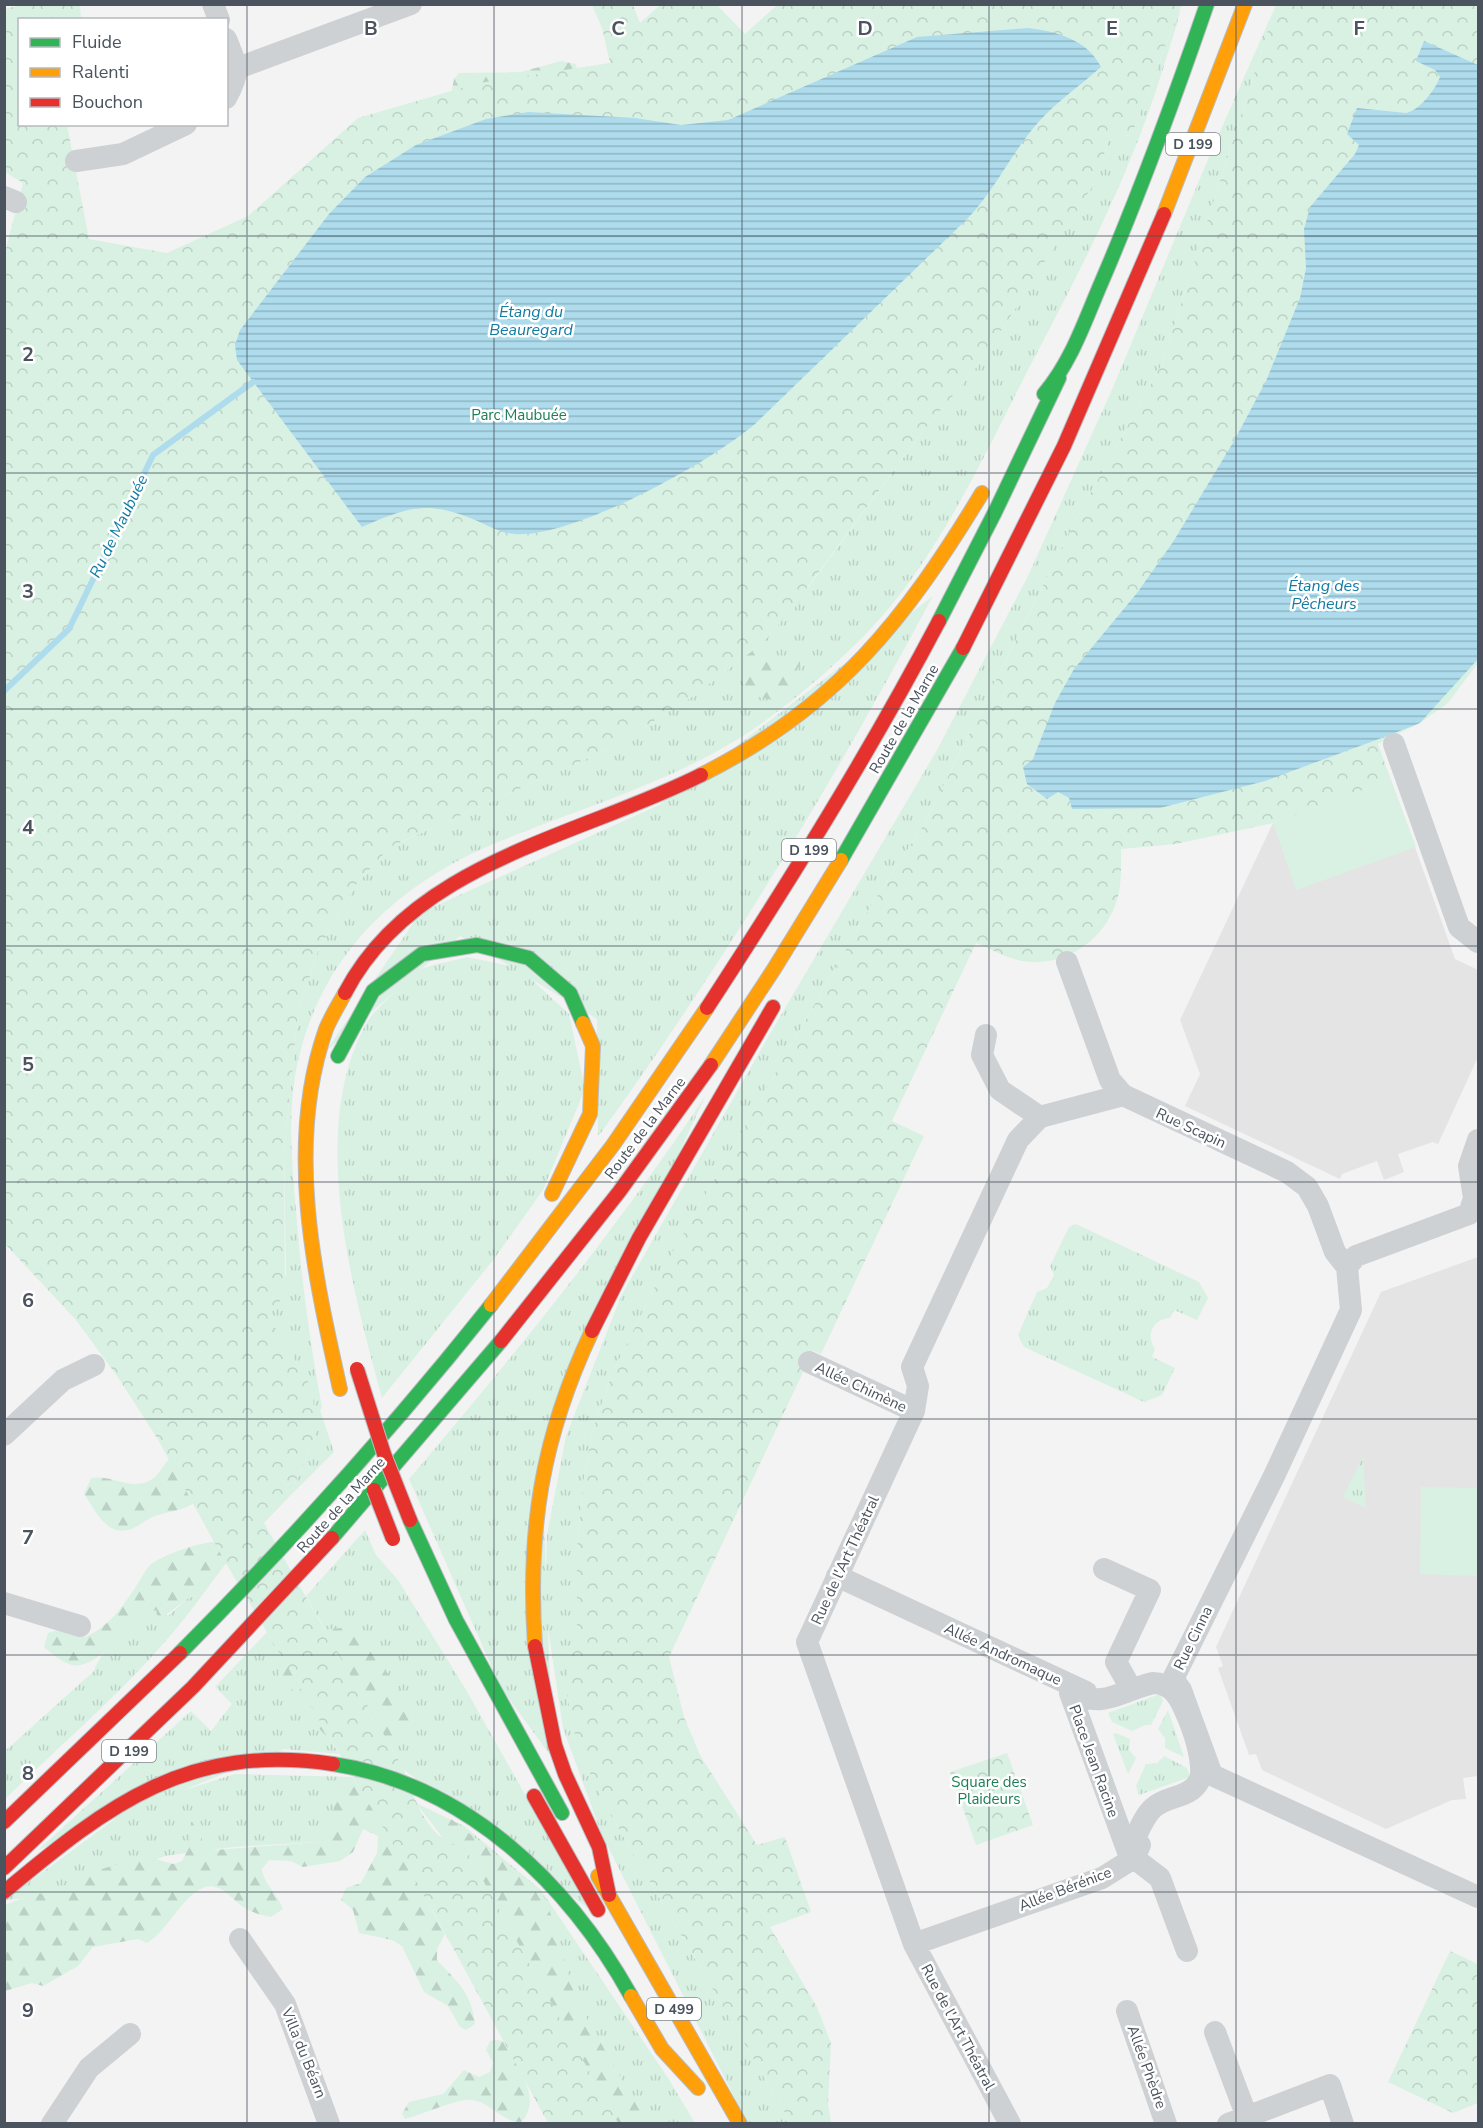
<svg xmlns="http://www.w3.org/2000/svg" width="1483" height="2128" font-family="'Nunito Sans',sans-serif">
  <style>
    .education { fill: #e5e4e4 }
    .grass { fill: url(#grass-tufts) }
    .forest { fill: url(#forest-firs) }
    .park { fill: url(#park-crowns) }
    .garden { fill: #d9f1e3 }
    .water { fill: url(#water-rules) }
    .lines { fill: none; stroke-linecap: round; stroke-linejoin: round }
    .stream { stroke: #aedced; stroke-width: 6 }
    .fast-casing { stroke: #b8bcc2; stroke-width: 16 }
    .slow-casing { stroke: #b8bcc2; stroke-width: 16 }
    .jam-casing { stroke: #b8bcc2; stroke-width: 16 }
    .street { stroke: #ced1d3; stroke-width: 22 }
    .fast { stroke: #30b455; stroke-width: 14 }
    .slow { stroke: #ff9f0a; stroke-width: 14 }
    .jam { stroke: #e5322d; stroke-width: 14 }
    .jam-bridge-casing { stroke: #b8bcc2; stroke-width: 16; stroke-linecap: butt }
    .jam-bridge { stroke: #e5322d; stroke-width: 14 }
    .grid { fill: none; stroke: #4a535e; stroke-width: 1.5; stroke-opacity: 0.55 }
    .labels { text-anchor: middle; stroke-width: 5; stroke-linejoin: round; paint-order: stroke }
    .shield { fill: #fff; stroke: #80878e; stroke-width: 1.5 }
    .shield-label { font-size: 14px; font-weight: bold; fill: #4a535e }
    .park-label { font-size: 15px; fill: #1b7f53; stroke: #fff }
    .street-label { font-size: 15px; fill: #4a535e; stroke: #fff }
    .water-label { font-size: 16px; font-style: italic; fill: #117ba2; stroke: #fff }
    .grid-label { font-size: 20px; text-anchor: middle; font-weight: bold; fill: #4a535e; stroke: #fff; stroke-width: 5; stroke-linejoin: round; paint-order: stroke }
  </style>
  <defs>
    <pattern id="grass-tufts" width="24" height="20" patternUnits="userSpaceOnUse" patternTransform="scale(1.5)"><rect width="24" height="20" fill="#d9f1e3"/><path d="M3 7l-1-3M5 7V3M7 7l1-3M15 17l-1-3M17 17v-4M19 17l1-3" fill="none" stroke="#bcd1c5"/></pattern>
    <pattern id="forest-firs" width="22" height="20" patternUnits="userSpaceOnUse" patternTransform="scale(1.5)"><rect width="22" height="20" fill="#d9f1e3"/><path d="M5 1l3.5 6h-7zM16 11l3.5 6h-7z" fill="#bcd1c5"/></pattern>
    <pattern id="park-crowns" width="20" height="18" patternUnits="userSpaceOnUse" patternTransform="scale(1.5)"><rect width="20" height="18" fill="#d9f1e3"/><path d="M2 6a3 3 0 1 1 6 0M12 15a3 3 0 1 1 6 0" fill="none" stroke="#bcd1c5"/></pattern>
    <pattern id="water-rules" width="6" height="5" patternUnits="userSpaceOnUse" patternTransform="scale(1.5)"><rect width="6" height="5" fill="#aedced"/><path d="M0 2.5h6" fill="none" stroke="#90b5c3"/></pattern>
  </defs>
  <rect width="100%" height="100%" fill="#f3f3f3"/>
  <path class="education" d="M1391 780 1455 959 1478 970V1057L1438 1144 1433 1142 1398 1154 1404 1172 1384 1180 1377 1161 1342 1174 1340 1179 1185 1106 1200 1074 1180 1020 1273 823Z
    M1478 1257V1776L1463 1778 1466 1799 1452 1800 1386 1829 1262 1770 1256 1754 1249 1755 1218 1668 1223 1666 1216 1647 1381 1292Z"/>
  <path class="grass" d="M1181 5C1178 25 1168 51 1162 72 1130 176 1079 273 1029 368 991 443 955 520 905 588 866 640 813 686 761 724 683 779 586 806 498 842 393 885 315 961 295 1076 288 1121 292 1166 296 1211 301 1277 310 1343 322 1408L320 1410 334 1452 288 1498 315 1438 265 1311 286 1275 284 1151 298 1013 318 951 354 887 390 847 613 747 690 698 763 643 807 589 920 435 984 358 1097 179 1108 141 1132 134Z
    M1276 5 1162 364 1076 519 925 823 872 904 666 1264 612 1374 593 1429 583 1483 577 1550 578 1596 608 1810 791 2123 748 2124 602 1835 563 1728 545 1608 547 1535 566 1436 621 1296 771 1032 937 750 1028 576 1114 385 1211 152Z
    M933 596C833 783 724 963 600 1134L598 1135 597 1019 460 936 326 1051 420 913 659 805Z
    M467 957 519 968 569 1014 585 1089 543 1190 494 1259 382 1398C352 1287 307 1129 367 1022 374 1011 386 1001 395 992 401 986 407 978 414 973 427 964 452 962 467 957Z
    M706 1095 541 1447 553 1759 501 1688 409 1479C514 1356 616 1230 706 1095Z
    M1076 1224 1199 1282 1208 1298 1197 1320 1174 1310 1170 1318C1153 1319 1145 1335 1155 1349L1152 1357 1175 1368 1162 1395 1144 1402 1024 1347 1018 1335 1037 1292 1047 1288 1054 1275 1050 1266 1069 1227Z
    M1363 1457 1366 1508 1343 1497Z
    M365 1530 376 1555 398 1580 465 1688 590 1910 404 1770 306 1596Z
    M203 1594C148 1671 73 1733 5 1799V1751L94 1671C103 1646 132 1621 157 1610L168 1616 188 1598Z
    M267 1632 339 1754 284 1749 38 1850 191 1711 211 1731 232 1704 215 1687Z
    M1160 1694 1163 1701 1151 1725H1145L1132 1731 1112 1722 1108 1713Z
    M1168 1710 1184 1757 1165 1748V1738L1158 1729Z
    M1116 1733 1130 1739 1129 1750 1136 1758 1128 1774 1113 1734Z
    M1164 1756 1187 1768 1190 1777 1139 1795 1136 1786 1146 1764 1157 1763Z
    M235 1774 353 1777 374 1813 333 1841 233 1847 165 1856 65 1895 5 1900 131 1807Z
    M416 1803 464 1826 541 1890 668 2078 695 2123H618L442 1837Z"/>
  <path class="forest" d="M561 61 576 64 577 71 451 95 454 79 459 73 521 72Z
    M807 577 806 593 799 603 769 633 767 646 772 662H782L797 653 803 658 784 695 777 701 759 697 744 687 742 652Z
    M173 1455 206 1495C185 1511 179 1509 155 1516 146 1519 140 1526 131 1529 106 1538 95 1509 84 1494L91 1478C114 1474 134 1494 155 1477 161 1471 166 1461 173 1455Z
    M221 1541 230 1558 203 1594 188 1598 162 1618 157 1615 156 1610C132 1621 97 1671 72 1665 61 1662 52 1654 44 1647L48 1633 61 1629 85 1637C109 1627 123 1606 137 1585 141 1579 145 1570 150 1565 166 1553 201 1542 221 1541Z
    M352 1627C374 1638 372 1646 382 1666 386 1673 393 1678 397 1685 405 1699 410 1715 410 1730L400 1741C366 1749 335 1755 314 1721 303 1704 297 1690 279 1679 276 1661 290 1639 308 1633 321 1628 339 1629 352 1627Z
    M348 1784 366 1789 445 1934 437 1949V1960C458 1983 471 1991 475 2024L466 2030 460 2027 448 2006 424 1992 402 1946 392 1940 359 1933 353 1910 341 1900 346 1888 361 1883 377 1853 378 1836 363 1829 353 1852 340 1861 303 1867 291 1861 269 1860 262 1869C264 1885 276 1891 283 1909L271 1917C262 1915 253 1913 245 1908 234 1902 228 1890 215 1887 190 1880 170 1930 147 1943L138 1939 93 1947 78 1966 43 1986 32 1983 5 1991V1905L33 1894 51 1893 83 1875 115 1865 145 1860 156 1859 173 1864 182 1861 190 1846 191 1822 196 1821 202 1825V1842L215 1850 319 1842C334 1834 333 1803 337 1787Z
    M451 1819 541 1890 553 1920 576 2000 647 2123H597L440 1842 445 1824Z
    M495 2040 503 2041C516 2064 544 2099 521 2122 502 2123 491 2102 472 2100 458 2098 422 2115 405 2119L402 2114 409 2102 443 2094 464 2070 479 2077 490 2072 493 2063 486 2050 490 2041Z"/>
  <path class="park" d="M20 5H80L81 19 20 20V124L67 125 89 239 167 253 248 216 358 118 479 83 610 63 602 28 592 5H633L640 23 660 5H717L745 34 777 5H1181L1132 134 1108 141 1097 179 984 358 920 435 790 611 763 643 690 698 613 747 390 847 354 887 318 951 298 1013 284 1151 285 1298 265 1311 313 1390 315 1438 288 1498 264 1523 404 1770C413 1796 430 1846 464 1846L618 2123H548L434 1913 224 1560 157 1438 117 1376 76 1320 5 1244 4 256 23 183 5 172V9Z
    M1276 5H1478V663L1448 703 1420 723 1378 744 1391 780 1273 823 1176 844 1121 849C1121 867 1122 886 1116 903 1103 942 1063 968 1022 961 1006 958 991 949 976 943L892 1121 924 1136 821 1354 813 1351 669 1657 684 1717 700 1755 757 1845 785 1837 811 1912 770 1927 817 2007 831 2043 828 2103 831 2123H791L608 1810 578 1749 567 1695 568 1672 577 1629V1550L583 1483 593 1429 612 1374 666 1264 872 904 925 823 1076 519 1162 364Z
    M1007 1753 1033 1825 976 1845 950 1772Z
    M1450 1951 1478 1964V2103L1453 2113 1388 2082Z"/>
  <path class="garden" d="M1391 780 1416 847 1296 890 1273 823Z
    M1421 1487 1478 1488V1576L1420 1574Z"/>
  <path class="water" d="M1028 28C1056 31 1088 40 1101 67 1080 86 1053 104 1035 126 1010 156 994 191 967 219L755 424C711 462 572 539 514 534 501 533 487 525 475 520 426 500 409 507 362 527L237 360 235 345 240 330 329 214 365 177 416 145 486 119 528 112 635 118 681 125 728 120 917 37Z
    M1424 41 1478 65V659L1420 723 1387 736 1265 781 1160 808 1072 809 1069 798 1058 792 1047 799 1027 784 1023 767 1033 759 1055 703 1074 669 1137 593 1173 542 1234 441 1266 381 1300 298 1306 268 1304 229 1310 207 1355 154 1359 145 1347 134 1357 108 1406 113C1420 110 1435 90 1440 77L1435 70 1416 61Z"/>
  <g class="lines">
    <path class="stream" d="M4 691 69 629 153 455 253 382"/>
    <defs>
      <path id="fast" d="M1044 394C1072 361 1085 320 1102 281 1141 190 1175 97 1207 4
        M939 621 995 512 1059 378
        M841 860 963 648
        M338 1056 373 991 422 954 477 945 529 958 570 993 583 1023
        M410 1520 456 1620 562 1813
        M332 1538 501 1341
        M180 1653C290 1542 394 1427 491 1305
        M333 1764C466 1784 568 1883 631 1996"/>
      <path id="slow" d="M1164 214 1245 4
        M701 775C837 707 905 620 982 493
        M711 1065 774 969 841 860
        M552 1194 590 1114 593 1046 583 1023
        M491 1305 613 1145 707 1008
        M340 1389C314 1273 285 1145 326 1029 331 1017 339 1004 345 993
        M535 1646C527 1529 542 1437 592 1331
        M598 1876 740 2124
        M631 1996 662 2049 698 2088"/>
      <path id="jam" d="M963 648 1064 446 1164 214
        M345 993C413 862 580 836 701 775
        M707 1008C789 882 869 754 939 621
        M592 1331 639 1238 773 1007
        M501 1341 619 1192 711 1065
        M535 1646 555 1745 565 1774 599 1847 609 1895
        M534 1796 598 1910
        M4 1822 180 1653
        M4 1868 193 1687 332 1538
        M4 1892C109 1804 188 1743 333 1764"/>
    </defs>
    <use href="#fast" class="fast-casing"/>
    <use href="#slow" class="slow-casing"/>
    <use href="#jam" class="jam-casing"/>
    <path class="street" d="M213 4 219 20
      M226 39C237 66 241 72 226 98
      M238 68 411 4
      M76 161 123 154 186 124
      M4 197 16 202
      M1394 744 1459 927 1478 942
      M1067 962 1110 1080 1123 1095 1287 1172 1307 1187 1318 1206 1335 1252 1347 1267
      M986 1035 982 1055 1000 1090 1040 1117
      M1347 1267 1351 1310 1274 1476 1173 1679 1181 1690 1212 1775 1478 1897
      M1347 1267 1356 1256 1469 1214 1474 1198 1469 1166 1478 1140
      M809 1362 914 1411
      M4 1435 63 1380 94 1365
      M1104 1569 1150 1590 1116 1662 1129 1685
      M837 1576 1086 1692
      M4 1603 80 1626
      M1153 1683C1161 1683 1167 1685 1173 1691 1186 1703 1208 1765 1199 1781 1189 1799 1167 1795 1153 1808 1141 1819 1137 1838 1128 1852L1070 1693C1107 1708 1117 1692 1153 1683Z
      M1134 1858 1160 1878 1187 1951
      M240 1939 285 2004 329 2124
      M914 1944 1102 1878 1134 1858 1140 1845
      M1127 2011 1166 2124
      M1215 2032 1247 2117
      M52 2124 89 2068 130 2034
      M1010 2124 914 1944 807 1642 914 1411 918 1386 912 1367 1018 1140 1040 1117 1123 1095
      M1228 2124 1330 2085 1343 2124"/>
    <use href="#fast" class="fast"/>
    <use href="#slow" class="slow"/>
    <use href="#jam" class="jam"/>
    <defs>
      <path id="jam-bridge" d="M357 1369 384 1454 410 1520
        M374 1490 393 1539"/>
    </defs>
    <use href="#jam-bridge" class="jam-bridge-casing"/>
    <use href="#jam-bridge" class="jam-bridge"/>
  </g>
  <path class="grid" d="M247 4V2124M494 4V2124M742 4V2124M989 4V2124M1236 4V2124M4 236H1478M4 473H1478M4 709H1478M4 946H1478M4 1182H1478M4 1419H1478M4 1655H1478M4 1892H1478"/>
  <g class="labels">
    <g class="shield">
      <rect x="1166" y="133" width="54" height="22" rx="4.5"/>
      <rect x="782" y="839" width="54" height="22" rx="4.5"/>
      <rect x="102" y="1740" width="54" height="22" rx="4.5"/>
      <rect x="647" y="1998" width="54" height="22" rx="4.5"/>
    </g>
    <g class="shield-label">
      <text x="1193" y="149">D 199</text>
      <text x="809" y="855">D 199</text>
      <text x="129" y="1756">D 199</text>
      <text x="674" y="2014">D 499</text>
    </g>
    <g class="park-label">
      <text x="519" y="420">Parc Maubuée</text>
      <text x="989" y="1787">Square des<tspan x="989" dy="17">Plaideurs</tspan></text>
    </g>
    <g class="street-label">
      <text transform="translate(904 719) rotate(-60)" y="5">Route de la Marne</text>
      <text transform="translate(645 1128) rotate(-53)" y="5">Route de la Marne</text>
      <text transform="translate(1191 1128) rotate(25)" y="5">Rue Scapin</text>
      <text transform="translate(861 1387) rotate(25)" y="5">Allée Chimène</text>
      <text transform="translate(341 1505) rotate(-48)" y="5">Route de la Marne</text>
      <text transform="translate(845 1560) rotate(-65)" y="5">Rue de l'Art Théatral</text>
      <text transform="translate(1193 1638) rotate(-64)" y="5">Rue Cinna</text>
      <text transform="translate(1003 1654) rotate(25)" y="5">Allée Andromaque</text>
      <text transform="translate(1094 1761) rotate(70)" y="5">Place Jean Racine</text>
      <text transform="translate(1065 1889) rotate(-21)" y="5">Allée Bérénice</text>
      <text transform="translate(958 2027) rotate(62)" y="5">Rue de l'Art Théatral</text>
      <text transform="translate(304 2053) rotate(68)" y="5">Villa du Béarn</text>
      <text transform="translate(1147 2067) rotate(70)" y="5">Allée Phèdre</text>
    </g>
    <g class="water-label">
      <text x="531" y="317">Étang du<tspan x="531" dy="18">Beauregard</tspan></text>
      <text transform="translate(118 526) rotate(-64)" y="6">Ru de Maubuée</text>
      <text x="1324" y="591">Étang des<tspan x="1324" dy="18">Pêcheurs</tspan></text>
    </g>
  </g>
  <g class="grid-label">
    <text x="371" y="35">B</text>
    <text x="618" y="35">C</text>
    <text x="865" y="35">D</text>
    <text x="1112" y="35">E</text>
    <text x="1359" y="35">F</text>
    <text x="28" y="361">2</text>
    <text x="28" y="598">3</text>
    <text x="28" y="834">4</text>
    <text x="28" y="1071">5</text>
    <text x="28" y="1307">6</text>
    <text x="28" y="1544">7</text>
    <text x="28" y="1780">8</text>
    <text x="28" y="2017">9</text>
  </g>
  <rect width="1483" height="2128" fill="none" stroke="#4a535e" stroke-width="12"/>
  <rect x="18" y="18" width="210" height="108" fill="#ffffff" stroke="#b7babf" stroke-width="1.5"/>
  <rect x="30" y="38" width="30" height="9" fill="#30b455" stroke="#b7babf" stroke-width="1.5"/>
  <text x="72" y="48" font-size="18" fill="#4a535e">Fluide</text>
  <rect x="30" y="68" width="30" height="9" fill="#ff9f0a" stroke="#b7babf" stroke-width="1.5"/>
  <text x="72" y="78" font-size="18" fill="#4a535e">Ralenti</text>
  <rect x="30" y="98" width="30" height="9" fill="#e5322d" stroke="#b7babf" stroke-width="1.5"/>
  <text x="72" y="108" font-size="18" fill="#4a535e">Bouchon</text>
</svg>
